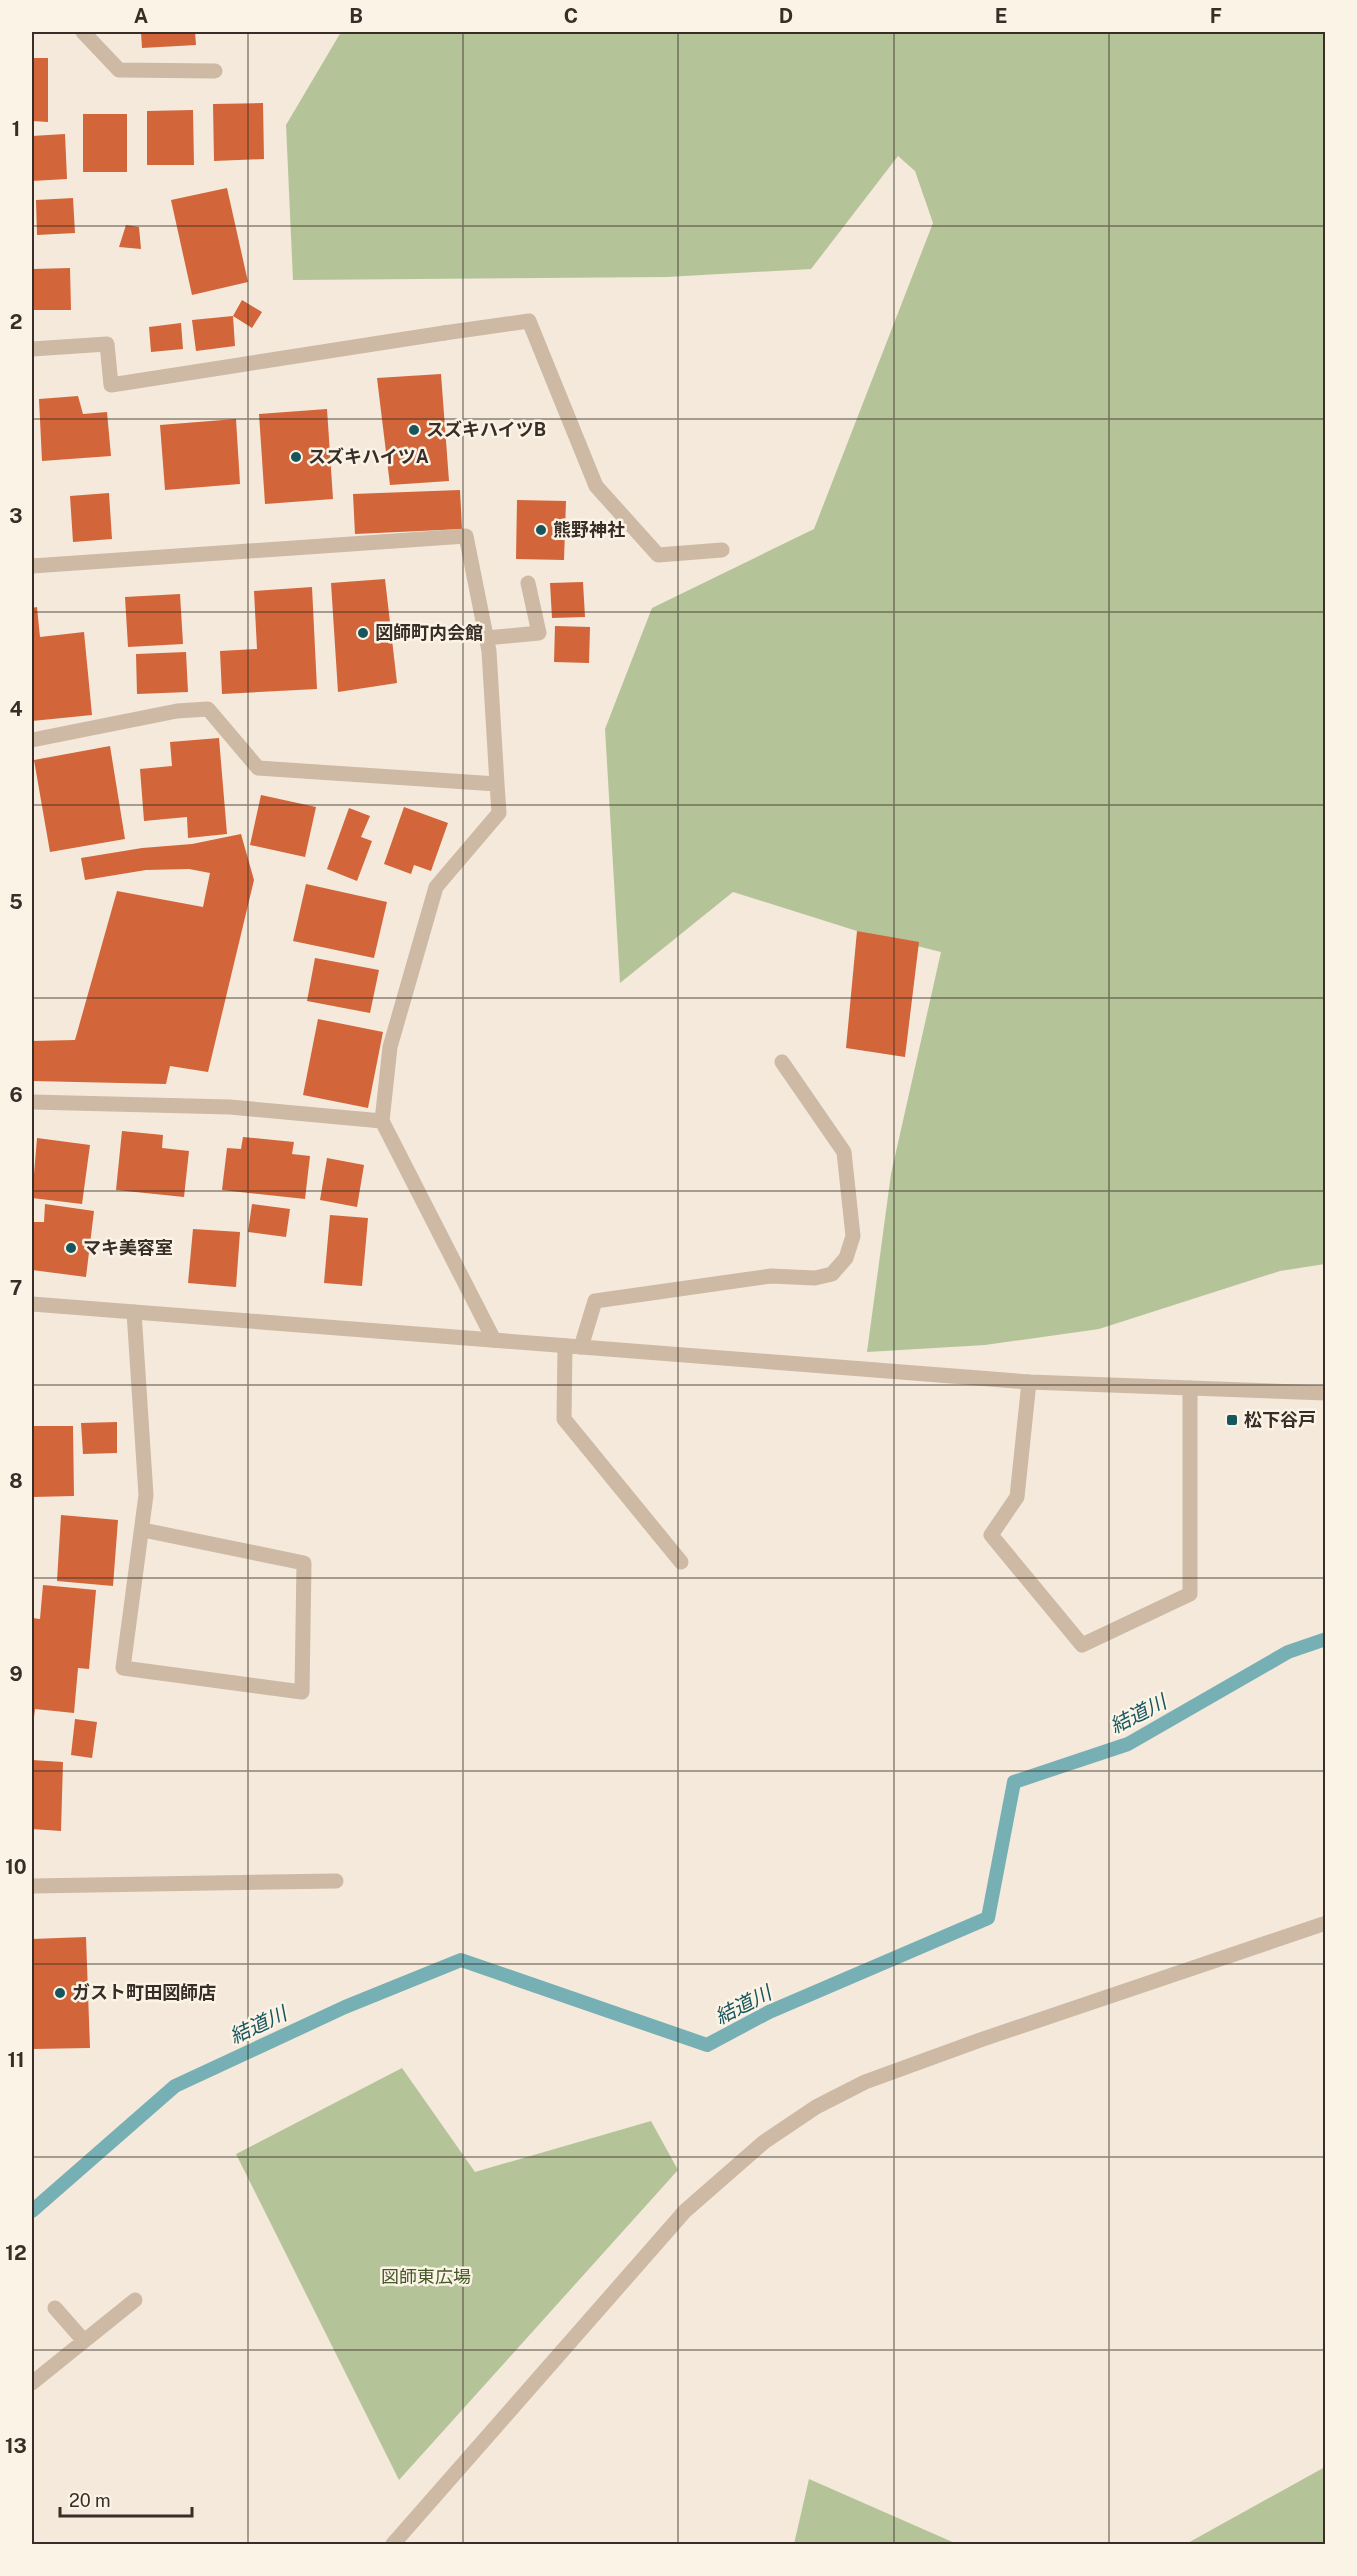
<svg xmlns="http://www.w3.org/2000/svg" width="1357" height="2576" font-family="'Public Sans','Noto Sans JP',sans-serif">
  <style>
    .green { fill: #b4c498 }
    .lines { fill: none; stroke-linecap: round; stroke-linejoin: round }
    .stream { stroke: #76afb4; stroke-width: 14 }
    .building { fill: #d2653a }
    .service { stroke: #cdb9a4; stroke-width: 15 }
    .minor { stroke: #cdb9a4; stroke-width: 15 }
    .tertiary { stroke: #cdb9a4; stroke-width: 15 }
    .grid { fill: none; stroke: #382d27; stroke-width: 1.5; stroke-opacity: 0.55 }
    .poi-dot { fill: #18565e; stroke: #fbf3e6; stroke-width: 2 }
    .labels { text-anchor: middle; stroke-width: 5; stroke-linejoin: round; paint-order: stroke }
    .poi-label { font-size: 18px; font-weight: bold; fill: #382d27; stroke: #fbf3e6; text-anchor: start }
    .park-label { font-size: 18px; fill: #455928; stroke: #fbf3e6 }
    .water-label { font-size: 20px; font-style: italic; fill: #18565e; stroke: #fbf3e6 }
    .neatline { fill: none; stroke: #382d27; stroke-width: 2 }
    .grid-label { font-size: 20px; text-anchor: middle; font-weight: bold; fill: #382d27 }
  </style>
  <rect width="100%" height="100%" fill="#f4e9da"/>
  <path class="green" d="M341 32H1325V1264L1280 1271 1099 1329 985 1345 867 1352 891 1174 941 952 857 931 733 892 620 983 605 729 652 608 814 529 933 223 915 171 898 156 811 269 667 277 293 280 286 125Z
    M402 2068 475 2172 651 2121 678 2170 399 2480 236 2154Z
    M1325 2467V2544H1186Z
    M809 2479 957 2544H794Z"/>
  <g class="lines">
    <path class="stream" d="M32 2211 175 2086 345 2007 461 1960 707 2045 769 2012 988 1918 1014 1782 1128 1744 1288 1652 1326 1639"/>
  </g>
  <path class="building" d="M141 32H195L196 45 142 48Z
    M32 58H48V122L32 121Z
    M263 103 264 159 214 161 213 104Z
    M193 110 194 165H147V111Z
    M83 114H127V172H83Z
    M65 134 67 179 32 181V136Z
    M227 188 248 282 192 295 171 200Z
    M73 198 75 233 37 235 36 200Z
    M126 225 139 227 141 249 119 247Z
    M70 268 71 310H34L33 269Z
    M242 300 262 312 252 328 233 316 235 346 196 351 192 320 233 316Z
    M181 323 183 349 151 352 149 327Z
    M441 374 449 481 390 485 377 378Z
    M78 396 83 414 107 412 111 456 42 461 39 399Z
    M327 409 333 499 265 504 259 414Z
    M236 419 240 484 165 490 160 425Z
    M460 490 462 529 355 534 353 494Z
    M109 493 112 539 73 542 70 496Z
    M517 500 566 501 564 560 516 559Z
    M385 579 397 683 338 692 331 583Z
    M583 582 585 617 552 618 550 583Z
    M312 587 317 689 222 694 220 651 257 649 254 591Z
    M180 594 183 644 128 647 125 597Z
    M37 607 40 637 84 632 92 715 32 721V608Z
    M555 626 590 627 589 663 554 662Z
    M186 652 188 692 137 694 136 654Z
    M219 738 227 834 188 838 187 817 144 821 140 769 172 766 170 742Z
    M110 746 125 839 50 852 34 760Z
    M261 795 316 807 305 857 250 845Z
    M404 807 448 823 431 871 414 865 411 874 384 864Z
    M349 808 370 816 361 837 372 841 357 881 327 869Z
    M241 834 254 880 208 1072 170 1066 166 1084 32 1081V1041L75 1040 117 891 203 907 210 873 189 869 146 870 85 880 81 858 142 848 192 844Z
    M306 884 387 902 374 958 293 941Z
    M857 931 919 942 905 1057 846 1048Z
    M315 958 379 970 370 1013 307 1001Z
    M318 1019 383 1032 368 1108 303 1095Z
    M122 1131 163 1135 162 1148 189 1151 184 1197 116 1190Z
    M243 1137 294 1142 292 1154 310 1156 305 1199 222 1190 227 1148 241 1149Z
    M37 1138 90 1145 82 1204 32 1198Z
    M327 1158 364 1165 357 1207 320 1200Z
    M45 1204 94 1211 86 1277 32 1270V1222H44Z
    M252 1204 290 1209 286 1237 248 1232Z
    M330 1215 368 1218 362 1286 324 1283Z
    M193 1229 240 1232 236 1287 188 1283Z
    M117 1422V1453L83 1454 81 1423Z
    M32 1426H73L74 1496 32 1497Z
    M61 1515 118 1520 113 1586 57 1581Z
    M43 1585 96 1590 89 1669 78 1668 74 1713 35 1709 32 1734V1618L40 1619Z
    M75 1719 97 1722 92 1758 71 1755Z
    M32 1760 63 1762 61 1831 32 1829Z
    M86 1937 90 2048 32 2049V1939Z"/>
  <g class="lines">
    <path class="service" d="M444 333 529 321 596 486 658 555 722 550
      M32 566 466 536 489 651 497 784
      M486 638 539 633 528 583
      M32 740 177 711 208 709 258 768 497 784 499 813 436 887 390 1047 382 1121 494 1340
      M32 1102 230 1107 382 1121
      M565 1346 564 1419 681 1562
      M581 1347 595 1301 771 1276 815 1278 832 1274 846 1258 853 1236 844 1152 782 1062
      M55 2308 84 2341
      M32 2383 135 2300"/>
    <path class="minor" d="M83 32 119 70 215 71
      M32 349 107 344 111 385 444 333
      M134 1312 146 1495 123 1668 302 1692 304 1563 143 1530
      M1029 1382 1017 1497 991 1535 1082 1645 1190 1594V1388
      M32 1886 336 1881
      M393 2544 685 2211 764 2142 816 2107 865 2082 983 2039 1326 1923"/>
    <path class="tertiary" d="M32 1304 1029 1382 1326 1393"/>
  </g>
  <path class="grid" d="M248 32V2544M463 32V2544M678 32V2544M894 32V2544M1109 32V2544M32 226H1326M32 419H1326M32 612H1326M32 805H1326M32 998H1326M32 1191H1326M32 1385H1326M32 1578H1326M32 1771H1326M32 1964H1326M32 2157H1326M32 2350H1326"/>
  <g class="poi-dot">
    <circle cx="414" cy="430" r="6"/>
    <circle cx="296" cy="457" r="6"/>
    <circle cx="541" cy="530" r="6"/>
    <circle cx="363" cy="633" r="6"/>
    <circle cx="71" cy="1248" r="6"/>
    <rect x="1226" y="1414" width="12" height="12" rx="3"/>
    <circle cx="60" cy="1993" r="6"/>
  </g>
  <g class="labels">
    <g class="poi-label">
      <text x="426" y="436">スズキハイツB</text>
      <text x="308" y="463">スズキハイツA</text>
      <text x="553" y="536">熊野神社</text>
      <text x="375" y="639">図師町内会館</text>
      <text x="83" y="1254">マキ美容室</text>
      <text x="1244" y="1426">松下谷戸</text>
      <text x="72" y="1999">ガスト町田図師店</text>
    </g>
    <g class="park-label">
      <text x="426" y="2283">図師東広場</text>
    </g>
    <g class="water-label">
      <text transform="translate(1138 1714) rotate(-27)" y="7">結道川</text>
      <text transform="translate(743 2005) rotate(-27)" y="7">結道川</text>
      <text transform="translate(258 2025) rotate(-25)" y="7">結道川</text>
    </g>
  </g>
  <rect width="1357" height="2576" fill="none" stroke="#fbf3e6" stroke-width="66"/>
  <path d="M60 2507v9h132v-9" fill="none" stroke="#382d27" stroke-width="3"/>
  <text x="69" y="2507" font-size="18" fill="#382d27" stroke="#fbf3e6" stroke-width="4.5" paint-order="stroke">20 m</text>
  <rect x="33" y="33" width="1291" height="2510" class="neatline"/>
  <g class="grid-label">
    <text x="141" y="23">A</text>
    <text x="356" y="23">B</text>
    <text x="571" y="23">C</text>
    <text x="786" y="23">D</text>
    <text x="1001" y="23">E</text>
    <text x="1216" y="23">F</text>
    <text x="16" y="136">1</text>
    <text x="16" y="329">2</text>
    <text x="16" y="523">3</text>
    <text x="16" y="716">4</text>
    <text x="16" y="909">5</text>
    <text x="16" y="1102">6</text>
    <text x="16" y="1295">7</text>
    <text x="16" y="1488">8</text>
    <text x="16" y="1681">9</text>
    <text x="16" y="1874">10</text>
    <text x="16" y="2067">11</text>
    <text x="16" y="2260">12</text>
    <text x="16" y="2453">13</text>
  </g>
</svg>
